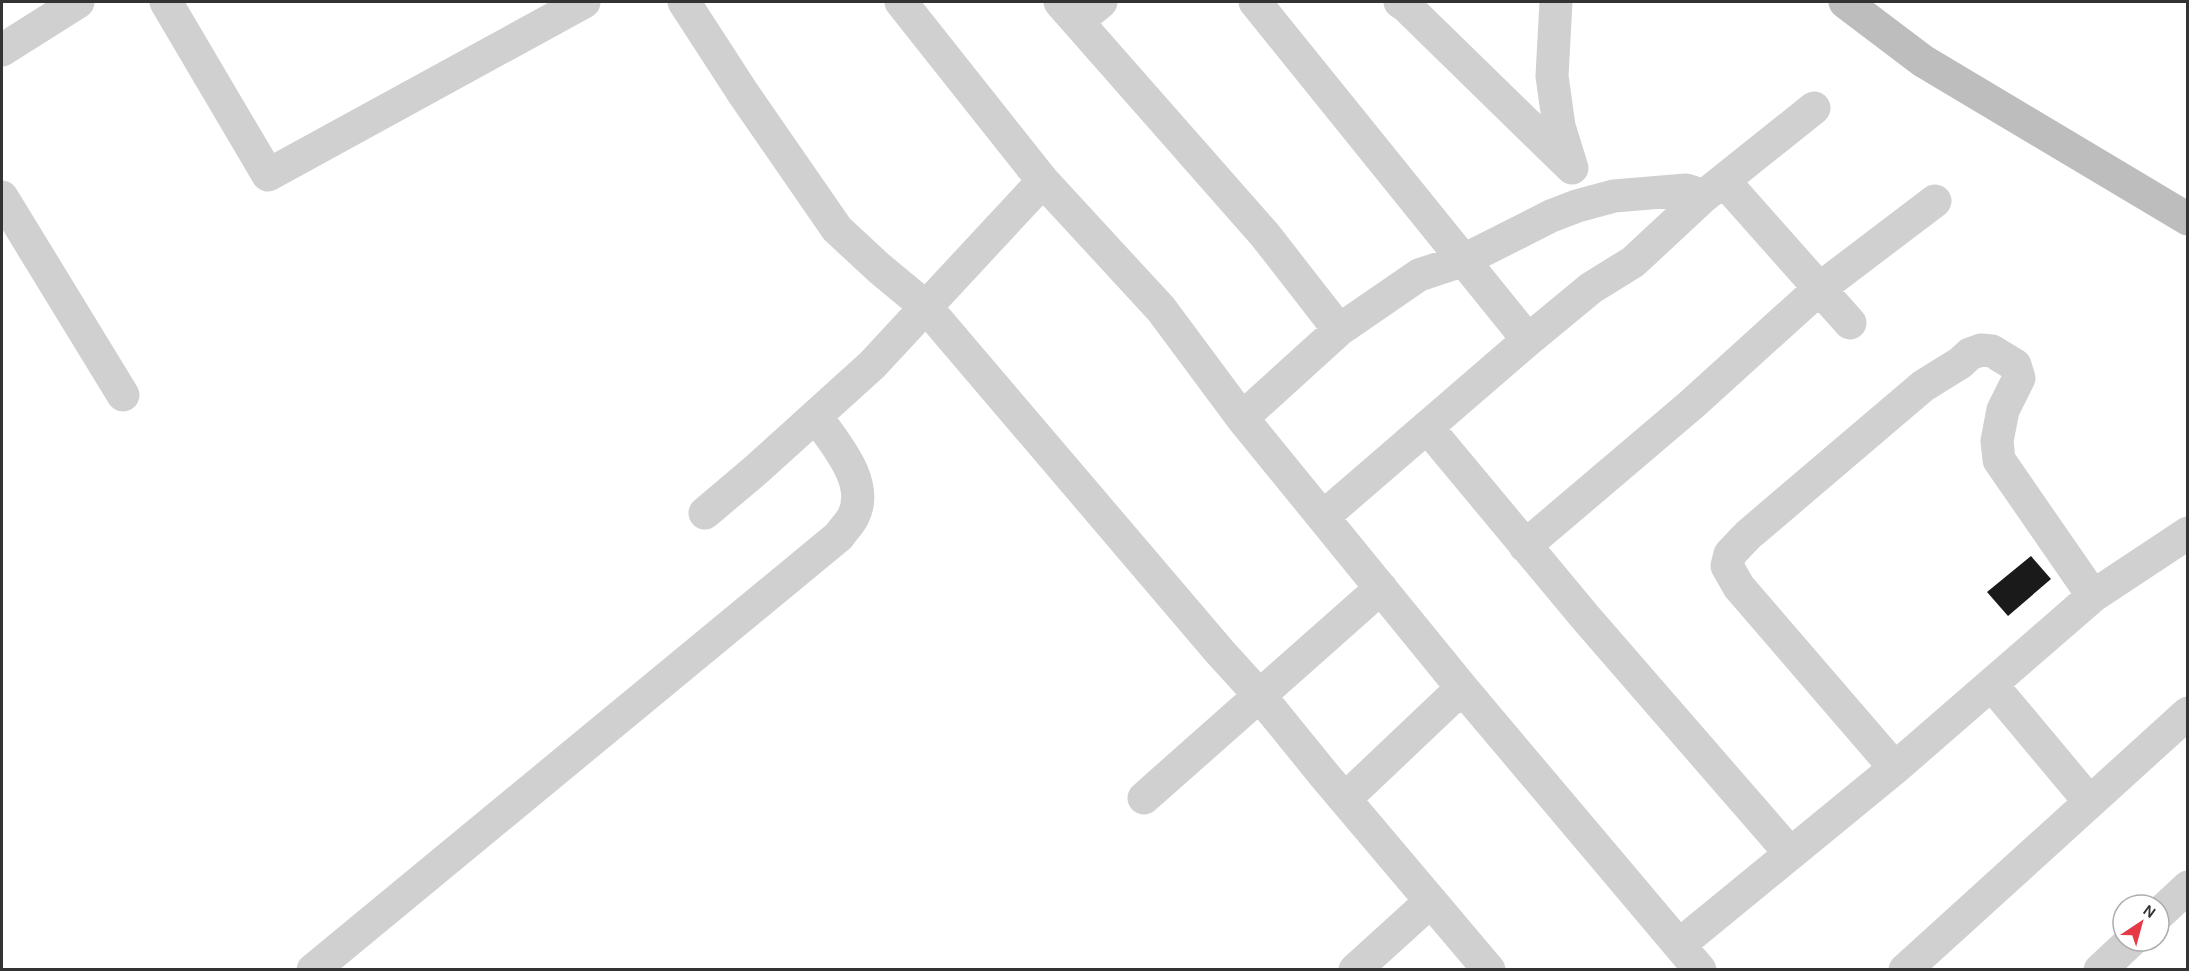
<svg xmlns="http://www.w3.org/2000/svg" width="2189" height="971" font-family="Karla,sans-serif">
  <style>
    .building { fill: #1a1a1a }
    .lines { fill: none; stroke-linecap: round; stroke-linejoin: round }
    .street { stroke: #d0d0d0; stroke-width: 33 }
    .secondary { stroke: #bdbdbd; stroke-width: 33 }
  </style>
  <rect width="100%" height="100%" fill="#fff"/>
  <path class="building" d="M2031 556 2051 579 2008 616 1987 592Z"/>
  <g class="lines">
    <path class="street" d="M166 2 268 175 584 2
      M684 2 743 93 837 229 879 268 926 307 1220 652 1260 696 1325 776 1489 970
      M901 2 1043 181 1161 309 1242 418 1462 688 1700 970
      M1060 2 1265 235 1339 330
      M1255 2 1528 340
      M1400 2 1405 5 1572 168
      M1556 2 1552 76 1559 126 1571 165
      M1078 21 1101 2
      M2 50 78 2
      M1724 181 1850 323
      M2 197 123 395
      M1242 418 1339 330 1419 275 1464 260 1551 216 1577 206 1614 196 1686 190 1704 196 1814 108
      M1427 427 1586 618 1790 853
      M705 513 757 469 872 365 1043 181
      M1323 517 1528 340 1591 288 1633 262 1704 196
      M1525 546 1691 405 1819 289 1935 201
      M1992 685 2089 801
      M1895 768 1739 587 1727 566 1730 554 1748 535 1923 386 1960 363 1970 354 1981 350 1992 351 2015 365 2019 378 2003 410 1997 441 1999 460 2093 596
      M1144 798 1381 588
      M1345 799 1462 688
      M2159 914 2188 887
      M1679 945 1895 768 2093 596 2188 533
      M313 970 839 536C843 530 849 524 853 517 871 482 834 443 816 416
      M1355 970 1431 901
      M1905 970 2188 713
      M2100 970 2131 941"/>
    <path class="secondary" d="M1845 2 1923 61 2188 219"/>
  </g>
  <rect width="2189" height="971" fill="none" stroke="#333333" stroke-width="6"/>
  <g transform="translate(2141 923) rotate(36)"><circle r="28" fill="#ffffff" stroke="#adadad" stroke-width="1.5"/>
  <path d="M0-4.5L10 22L0 15L-10 22Z" fill="#e63946"/>
  <text y="-9" font-size="16" font-weight="bold" text-anchor="middle" fill="#333333">N</text>
  </g>
</svg>
